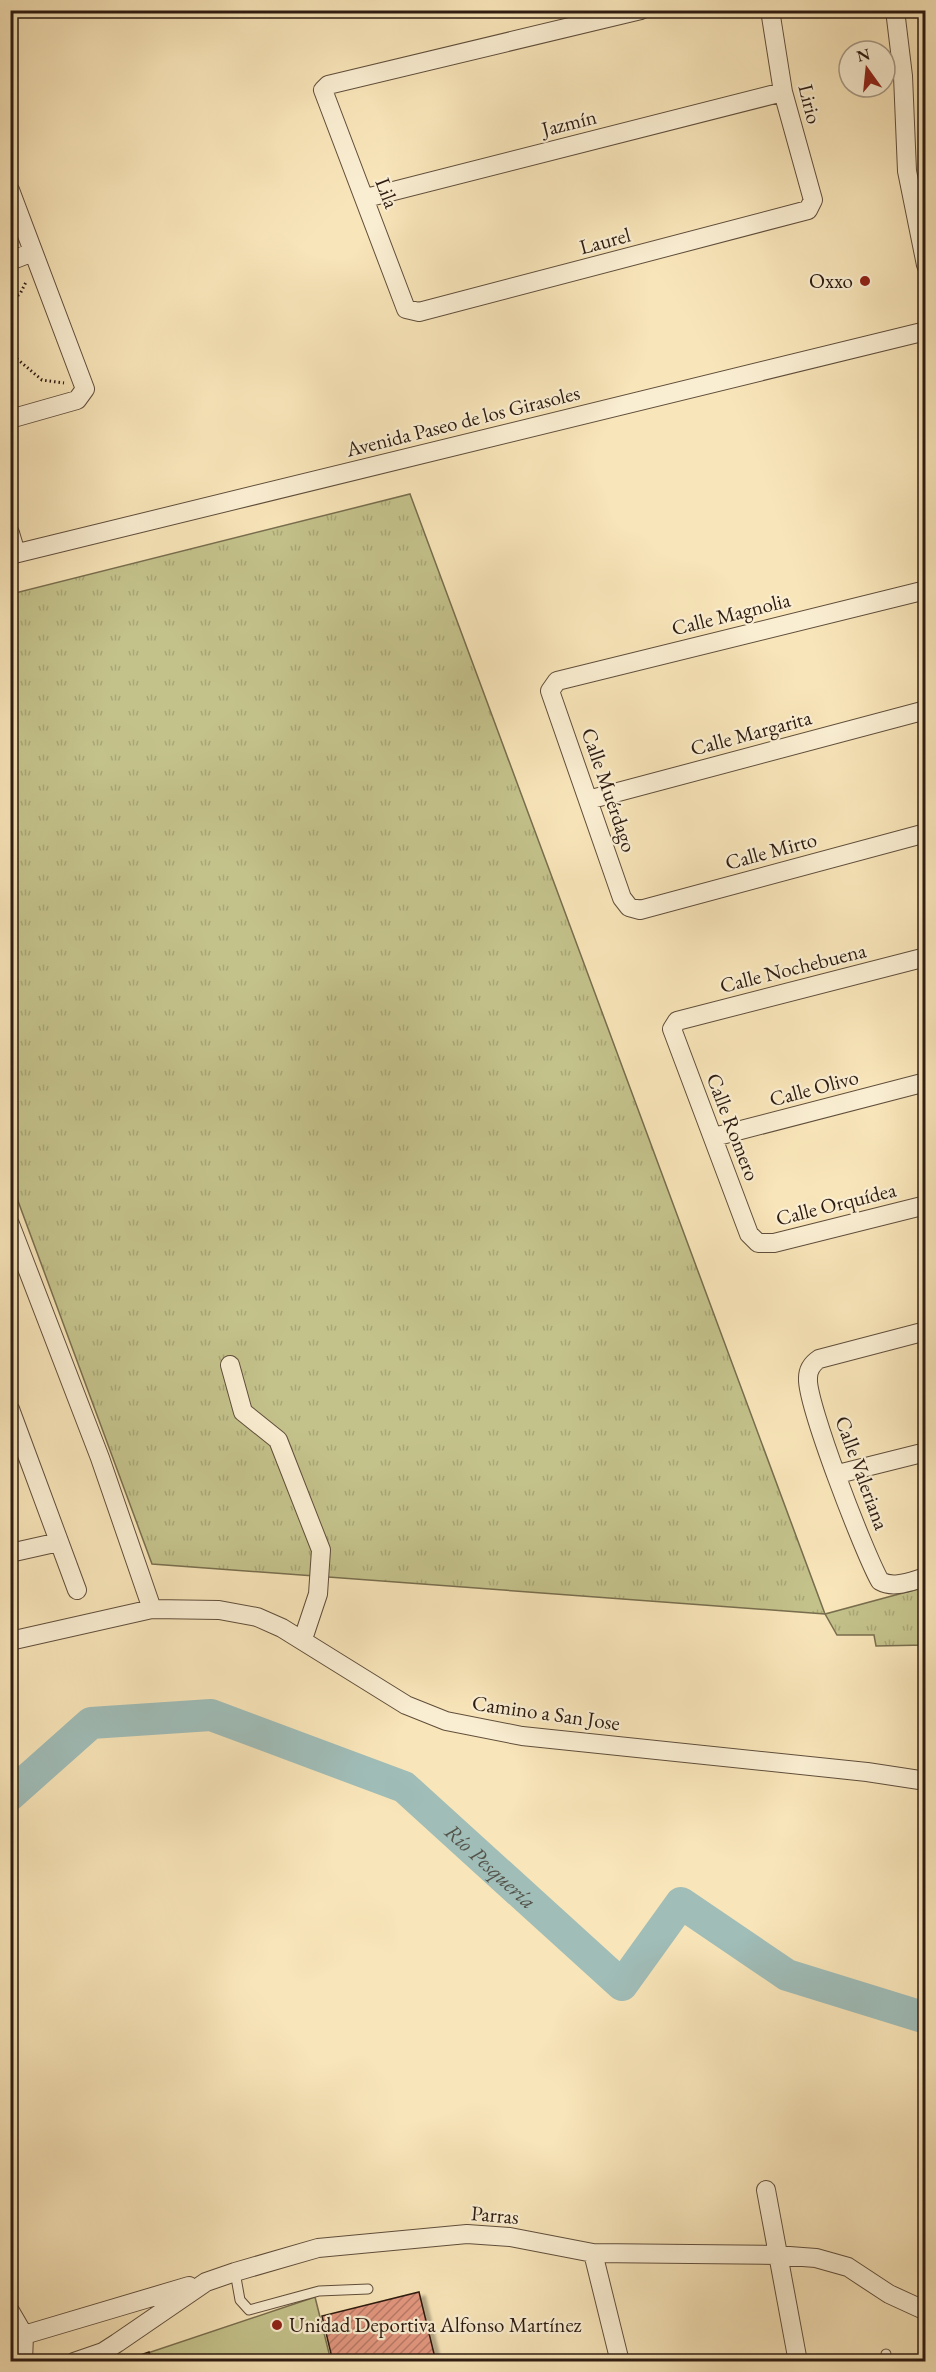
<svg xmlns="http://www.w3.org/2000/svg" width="936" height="2372" font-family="'EB Garamond',serif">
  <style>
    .grass { fill: url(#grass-tufts); stroke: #786e4e; stroke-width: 1.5 }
    .garden { fill: #c4c28b; stroke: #786e4e; stroke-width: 1.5 }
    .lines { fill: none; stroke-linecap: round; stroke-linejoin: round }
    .river { stroke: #a0bdb8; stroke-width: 32 }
    .building { fill: url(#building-hatch); stroke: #2d1b11; stroke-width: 1.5; filter: url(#shadow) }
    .service-casing { stroke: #604e3b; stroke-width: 11 }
    .minor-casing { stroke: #604e3b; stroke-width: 20 }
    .path { stroke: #2d1b11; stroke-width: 3; stroke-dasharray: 1.5 3; stroke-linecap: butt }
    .service { stroke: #faeed2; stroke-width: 9 }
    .minor { stroke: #faeed2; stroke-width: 18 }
    .poi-dot { fill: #8f2418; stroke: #faeed2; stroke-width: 2 }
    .labels { text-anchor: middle; stroke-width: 4.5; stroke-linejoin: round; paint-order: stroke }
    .street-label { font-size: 21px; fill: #2d1b11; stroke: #faeed2 }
    .poi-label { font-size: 21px; fill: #2d1b11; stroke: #faeed2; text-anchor: end }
    .water-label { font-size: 22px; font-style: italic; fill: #55544b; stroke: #faeed2 }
  </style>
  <defs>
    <pattern id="grass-tufts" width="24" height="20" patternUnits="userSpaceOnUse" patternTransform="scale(1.5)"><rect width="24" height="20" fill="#c4c28b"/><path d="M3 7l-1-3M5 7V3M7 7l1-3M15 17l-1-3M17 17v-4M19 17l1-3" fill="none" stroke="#a9a677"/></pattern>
    <pattern id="building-hatch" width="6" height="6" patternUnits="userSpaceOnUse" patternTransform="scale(1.5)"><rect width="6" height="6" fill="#e2977f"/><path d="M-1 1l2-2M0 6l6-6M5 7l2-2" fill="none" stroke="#b87a67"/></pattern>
    <filter id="shadow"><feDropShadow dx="6" dy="4" stdDeviation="1.5" flood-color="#0004"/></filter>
  </defs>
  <rect width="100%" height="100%" fill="#f8e5b9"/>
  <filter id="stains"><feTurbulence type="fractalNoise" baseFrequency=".00333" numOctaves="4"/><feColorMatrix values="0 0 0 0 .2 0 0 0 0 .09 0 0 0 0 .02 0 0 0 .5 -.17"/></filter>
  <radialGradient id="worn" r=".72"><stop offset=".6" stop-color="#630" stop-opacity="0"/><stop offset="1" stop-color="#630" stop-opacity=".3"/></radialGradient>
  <path class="grass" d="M410 494 825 1614 925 1587V1645L876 1646 874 1635H837L825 1614 152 1564 11 1182V594Z"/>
  <path class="garden" d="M315 2297 331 2361 121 2362Z"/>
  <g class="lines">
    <path class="river" id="s1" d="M10 1795 91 1723 211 1715 404 1787 622 1985 681 1903 787 1975 926 2018"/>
  </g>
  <path class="building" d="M419 2292 436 2362H333L322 2316Z
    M149 2352 152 2362H121Z"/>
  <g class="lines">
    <defs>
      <path id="service" d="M235 2272 240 2300 249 2310 319 2291 368 2289
        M886 2354V2362"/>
      <path id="minor" d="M641 10 328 85 323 90 406 309 419 312 808 210 813 200 783 92 770 10
        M895 10 903 76 907 171 926 265
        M10 190 85 389 77 400 10 419
        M366 198 783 92
        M10 261 33 252
        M10 533 16 553
        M10 555 926 331
        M926 590 557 681 550 691 622 898 629 907 640 910 926 833
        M588 800 926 710
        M926 957 677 1021 672 1029 749 1234 758 1243H774L926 1205
        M714 1137 926 1082
        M10 1224 100 1458 152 1609
        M926 1331 819 1359C813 1363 808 1369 808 1378 806 1403 865 1555 880 1581 894 1589 911 1581 926 1577
        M230 1365 243 1412 278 1440 321 1550 318 1594 303 1639
        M10 1409 77 1590
        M838 1474 926 1452
        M10 1553 59 1542
        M10 1641 152 1609 219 1610 257 1617 282 1628 406 1705 446 1721 522 1736 867 1772 926 1781
        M766 2190 798 2362
        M593 2253 620 2362
        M10 2311 24 2335 23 2362
        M24 2335 189 2286
        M74 2362 103 2352 117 2343 206 2282 235 2272 318 2248 467 2234 510 2237 593 2253 776 2255 816 2258 848 2267 889 2294 926 2311"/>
    </defs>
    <use href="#service" class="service-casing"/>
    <use href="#minor" class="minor-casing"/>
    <path class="path" d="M10 300 20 294 26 282
      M10 353 42 380 64 383"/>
    <use href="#service" class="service"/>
    <use href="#minor" class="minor"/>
  </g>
  <g class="poi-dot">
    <circle cx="865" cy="281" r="6"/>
    <circle cx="277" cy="2325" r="6"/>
  </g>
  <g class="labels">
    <g class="street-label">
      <text transform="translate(810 104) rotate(76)" y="7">Lirio</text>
      <text transform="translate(569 123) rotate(-14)" y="7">Jazmín</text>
      <text transform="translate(387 193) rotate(69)" y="7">Lila</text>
      <text transform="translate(605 241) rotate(-15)" y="7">Laurel</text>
      <text transform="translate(463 421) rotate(-14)" y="7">Avenida Paseo de los Girasoles</text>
      <text transform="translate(731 614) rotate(-14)" y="7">Calle Magnolia</text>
      <text transform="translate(751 733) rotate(-15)" y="7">Calle Margarita</text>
      <text transform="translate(609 790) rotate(71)" y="7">Calle Muérdago</text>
      <text transform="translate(771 851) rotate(-15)" y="7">Calle Mirto</text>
      <text transform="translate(793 968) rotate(-14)" y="7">Calle Nochebuena</text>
      <text transform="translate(814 1088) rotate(-15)" y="7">Calle Olivo</text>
      <text transform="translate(733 1127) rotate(69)" y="7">Calle Romero</text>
      <text transform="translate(836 1204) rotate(-14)" y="7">Calle Orquídea</text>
      <text transform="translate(862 1473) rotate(70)" y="7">Calle Valeriana</text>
      <text transform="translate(546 1713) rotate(8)" y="7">Camino a San Jose</text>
      <text transform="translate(495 2215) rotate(5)" y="7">Parras</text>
    </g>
    <g class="poi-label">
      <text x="853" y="288">Oxxo</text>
      <text x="289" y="2332" text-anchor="start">Unidad Deportiva Alfonso Martínez</text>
    </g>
    <g class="water-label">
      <text dy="8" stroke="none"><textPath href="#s1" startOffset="552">Río Pesquería</textPath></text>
    </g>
  </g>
  <rect width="936" height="2372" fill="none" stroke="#f8e5b9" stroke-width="36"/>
  <rect x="12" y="12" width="912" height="2348" fill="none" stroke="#2d1b11" stroke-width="3"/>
  <rect x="18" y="18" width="900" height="2336" fill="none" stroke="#2d1b11" stroke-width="1.5"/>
  <g transform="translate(867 69) rotate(345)"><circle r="28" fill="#faeed2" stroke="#a89a85" stroke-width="1.5"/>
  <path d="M0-4.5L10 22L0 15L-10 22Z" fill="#8f2418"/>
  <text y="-9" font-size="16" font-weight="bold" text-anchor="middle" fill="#2d1b11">N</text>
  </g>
  <rect width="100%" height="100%" filter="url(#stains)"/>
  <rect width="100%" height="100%" fill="url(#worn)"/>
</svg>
